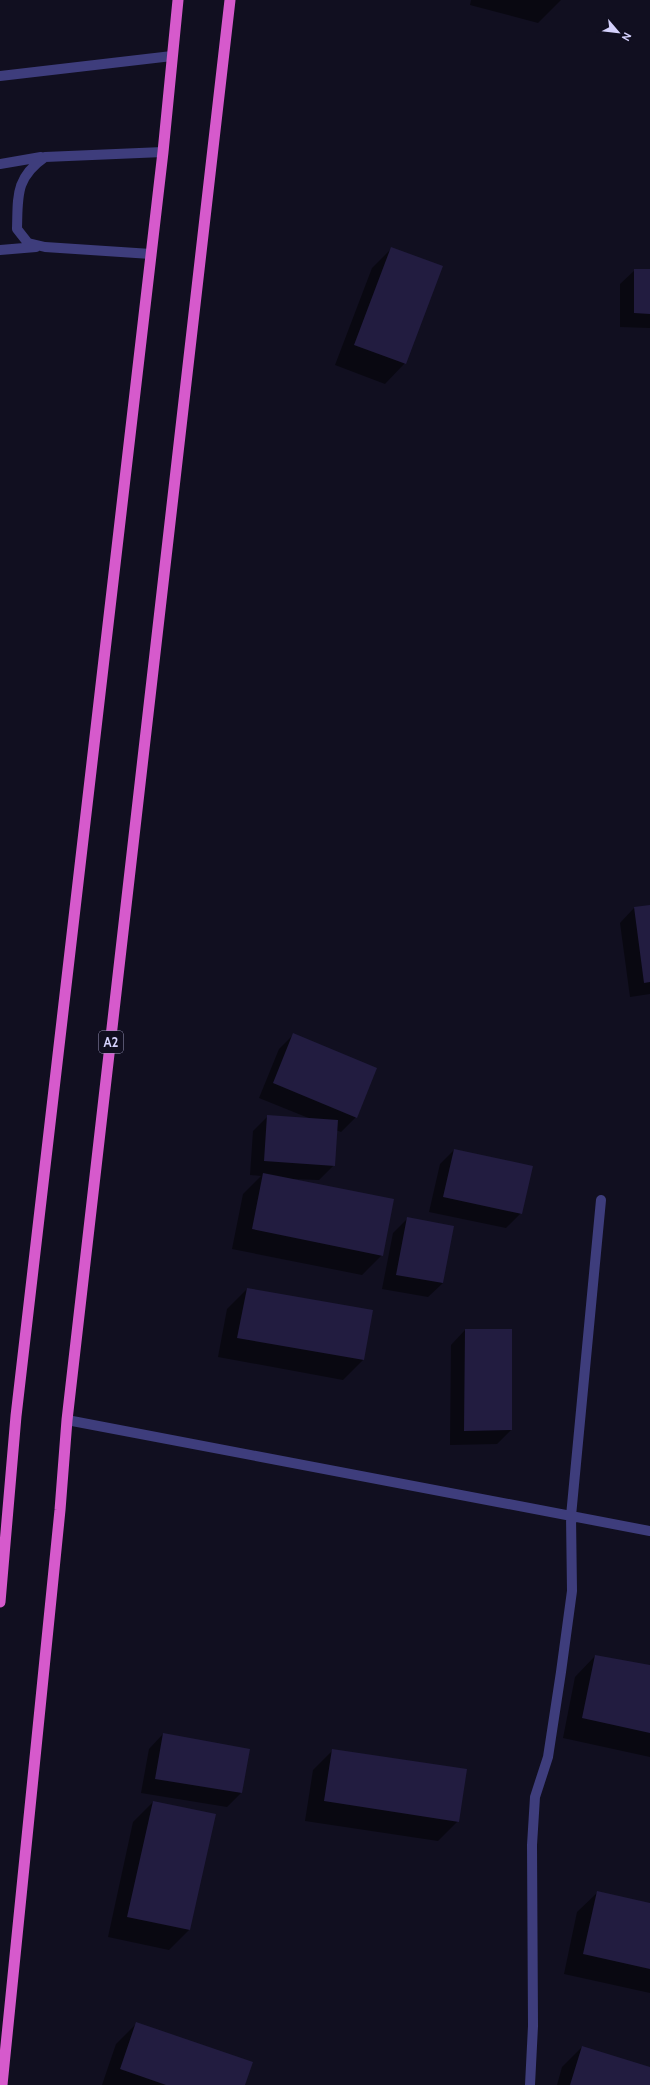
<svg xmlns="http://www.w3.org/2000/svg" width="650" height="2085" font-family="Cabin,sans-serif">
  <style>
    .shadow { fill: #0007 }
    .building { fill: #221c40 }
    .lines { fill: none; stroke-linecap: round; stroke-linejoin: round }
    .service { stroke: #3e3d7c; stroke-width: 10 }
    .minor { stroke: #3e3d7c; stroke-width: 10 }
    .trunk { stroke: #d65acc; stroke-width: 11 }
    .labels { text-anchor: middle; stroke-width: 3; stroke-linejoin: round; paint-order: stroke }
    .shield { fill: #110f20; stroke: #9a97ba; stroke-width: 1 }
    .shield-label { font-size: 13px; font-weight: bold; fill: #d5d1fc }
  </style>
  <rect width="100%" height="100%" fill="#110f20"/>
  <path class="shadow" d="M471 0H561L538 23 470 5Z
    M392 248 405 363 385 384 335 365 372 268Z
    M635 270H650V328L620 327V284Z
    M650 906V994L630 997 620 923 634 908Z
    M294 1034 356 1117 341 1132 336 1130 334 1165 319 1180 290 1179 382 1255 362 1275 232 1249 243 1194 261 1176 250 1175 253 1131 268 1116 311 1119 259 1098 279 1049Z
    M454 1150 521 1213 506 1228 429 1212 440 1164Z
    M407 1219 443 1283 428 1297 382 1289 393 1233Z
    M247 1289 372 1311 363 1360 343 1380 218 1357 227 1309Z
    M465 1330 511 1430 497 1444 450 1445 451 1345Z
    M595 1656 650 1666V1757L563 1738 575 1677Z
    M163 1734 241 1793 227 1807 141 1793 149 1749Z
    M333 1750 458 1821 438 1841 305 1821 313 1770Z
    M153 1802 189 1930 169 1950 108 1937 133 1822Z
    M598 1892 650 1904V1993L564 1974 577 1912Z
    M136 2024 244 2085H102L116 2044Z
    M582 2047 650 2068V2085H557L562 2067Z"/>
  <path class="building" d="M391 247 443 266 406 364 354 345Z
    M634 269H650V314L634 313Z
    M650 905V982L644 983 634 907Z
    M293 1033 377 1068 357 1118 273 1083Z
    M267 1115 338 1120 335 1166 264 1161Z
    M454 1149 533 1166 522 1214 443 1197Z
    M263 1173 394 1199 383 1256 252 1229Z
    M407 1217 454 1226 443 1283 396 1275Z
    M247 1288 373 1310 364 1360 237 1338Z
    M465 1329H512V1430L464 1431Z
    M595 1655 650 1665V1733L582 1718Z
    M163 1733 250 1749 242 1793 155 1779Z
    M332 1749 467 1769 459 1822 324 1801Z
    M153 1801 216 1814 190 1930 127 1917Z
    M597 1891 650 1903V1969L583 1954Z
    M136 2022 253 2062 245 2085H166L120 2069Z
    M582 2046 650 2067V2085H570Z"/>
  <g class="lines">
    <path class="service" d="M0 164 41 157
      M0 250 36 247
      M151 254 45 247 28 243 17 229C18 196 15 178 45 157L163 152"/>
    <path class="minor" d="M0 76 172 56
      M67 1420 650 1531
      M530 2085 533 2026 532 1845 535 1797 548 1757 561 1672 572 1591 571 1516 601 1200"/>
    <path class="trunk" d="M0 1602 16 1416 163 152 178 0
      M2 2085 60 1510 67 1420 230 0"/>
  </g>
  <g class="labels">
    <rect class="shield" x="99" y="1031" width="24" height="22" rx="3"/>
    <g class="shield-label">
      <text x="111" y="1047">A2</text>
    </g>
  </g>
  <g transform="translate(618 32) rotate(118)" stroke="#110f20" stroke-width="3" paint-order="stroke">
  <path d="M0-3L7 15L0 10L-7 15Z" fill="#d5d1fc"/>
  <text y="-6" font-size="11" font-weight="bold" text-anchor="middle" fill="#d5d1fc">N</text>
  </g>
</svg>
